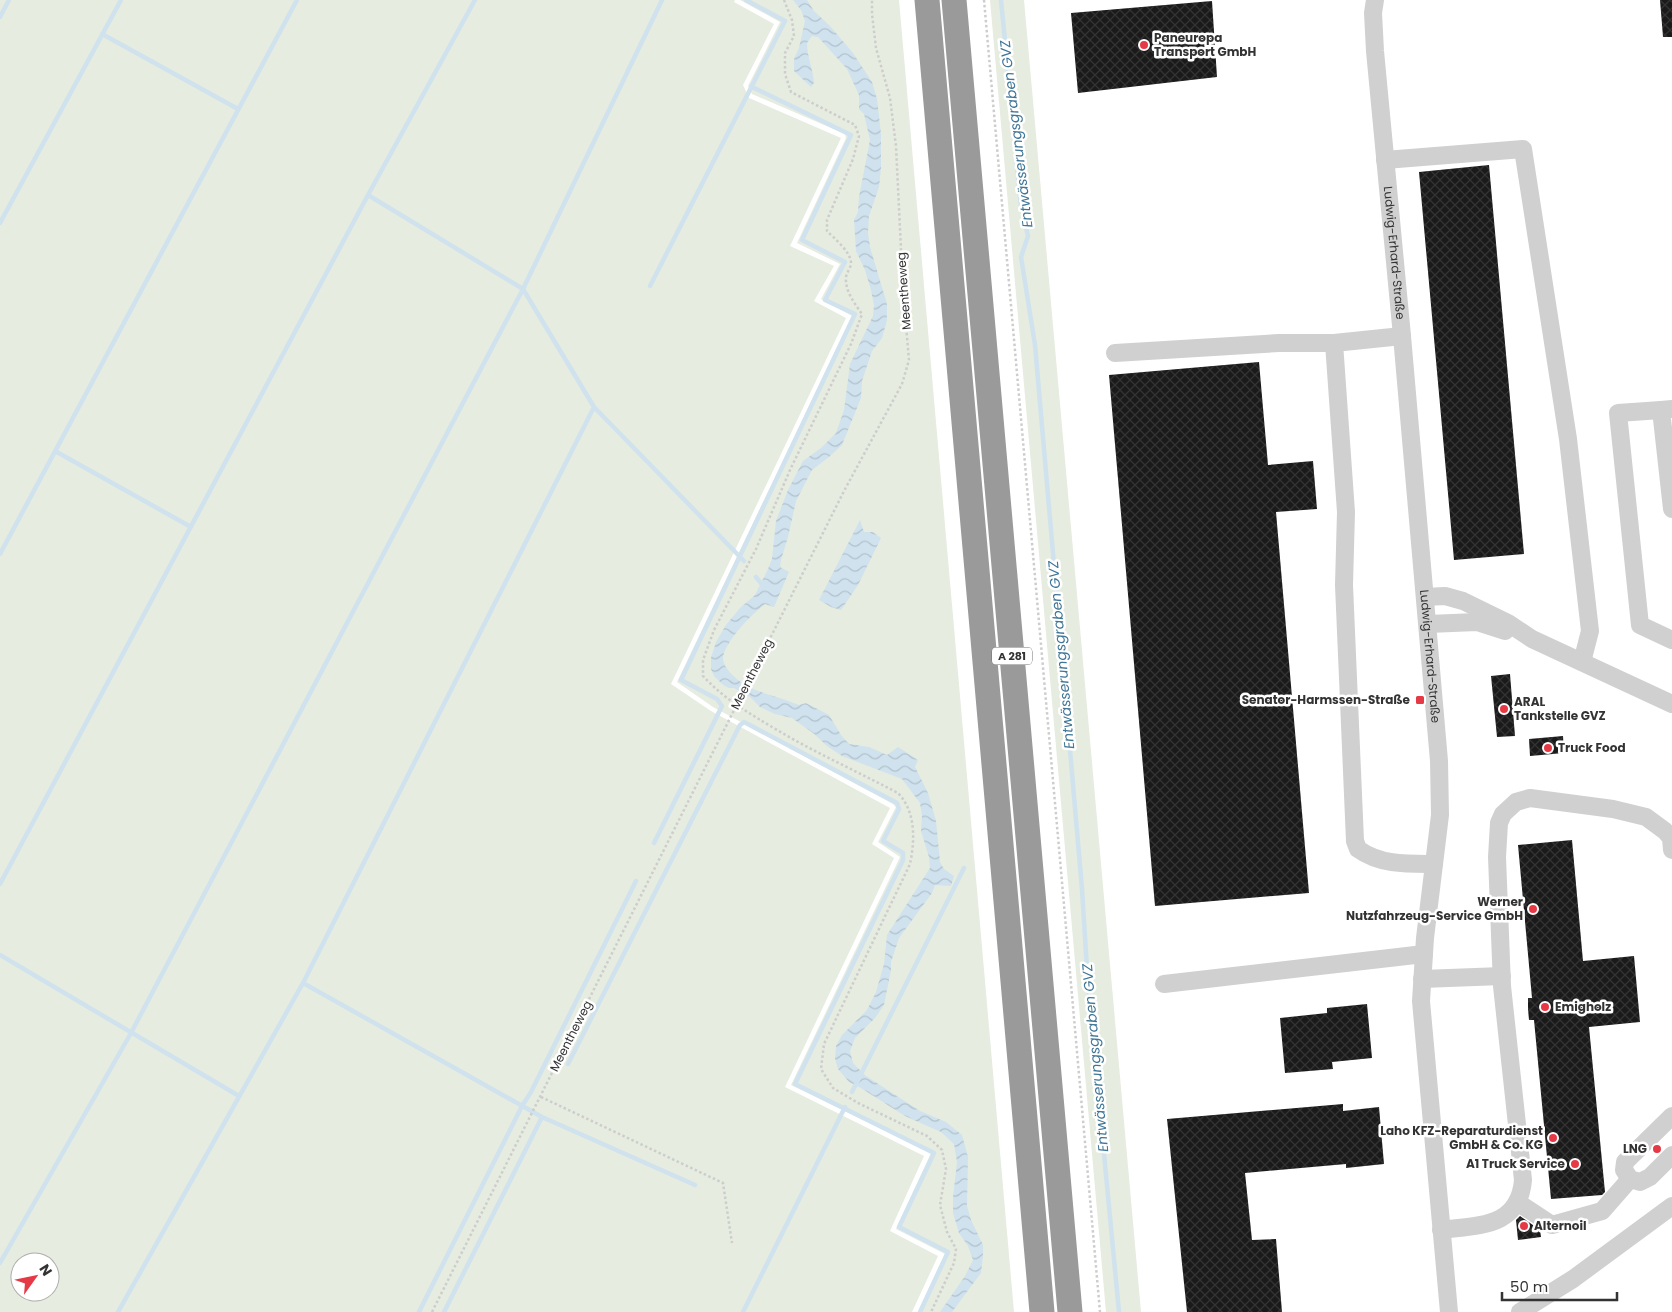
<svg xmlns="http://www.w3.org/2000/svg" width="1672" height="1312" font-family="Poppins,sans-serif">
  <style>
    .grass { fill: #e6ecdf; fill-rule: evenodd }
    .water { fill: url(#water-waves) }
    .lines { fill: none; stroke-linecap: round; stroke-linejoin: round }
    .stream { stroke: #cfe2ee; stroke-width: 4.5 }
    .building { fill: url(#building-cross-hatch) }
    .path { stroke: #cdcdcd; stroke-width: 2.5; stroke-dasharray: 2.5 2.5; stroke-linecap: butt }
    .minor { stroke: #d0d0d0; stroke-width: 18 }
    .highway { stroke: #9a9a9a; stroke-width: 25 }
    .poi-dot { fill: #e63946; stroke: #fff; stroke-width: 2 }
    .labels { text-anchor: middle; stroke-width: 5; stroke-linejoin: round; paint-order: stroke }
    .shield { fill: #fff; stroke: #707070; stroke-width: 1 }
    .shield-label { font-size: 11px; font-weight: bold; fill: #333 }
    .poi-label { font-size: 12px; font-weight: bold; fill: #333; stroke: #fff; text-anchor: start }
    .street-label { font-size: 12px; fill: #333; stroke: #fff }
    .water-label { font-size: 14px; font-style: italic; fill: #3f7597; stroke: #fff }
  </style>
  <defs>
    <pattern id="water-waves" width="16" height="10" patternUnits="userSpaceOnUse" patternTransform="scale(1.25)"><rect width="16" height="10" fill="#cfe2ee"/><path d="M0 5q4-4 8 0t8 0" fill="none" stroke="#b2c2cd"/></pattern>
    <pattern id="building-cross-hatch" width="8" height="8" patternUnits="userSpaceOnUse" patternTransform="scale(1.25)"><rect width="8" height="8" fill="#1a1a1a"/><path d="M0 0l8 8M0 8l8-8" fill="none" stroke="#333"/></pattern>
  </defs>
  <rect width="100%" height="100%" fill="#fff"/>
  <path class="grass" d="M0 0H735L734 2 774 24 743 85 749 98 841 138 790 246 834 266 814 301 846 318 671 684 711 711 890 808 872 844 894 858 785 1087 924 1156 890 1231 938 1256 912 1312H0ZM20 1262H50V1292H20Z
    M740 0H899L1014 1312H918L945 1254 896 1229 931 1153 791 1085 900 857 878 842 896 807 893 804 713 707 677 682 852 316 821 299 840 264 797 243 846 138 845 134 752 94 748 86 780 22Z
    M990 0H1024L1141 1312H1106Z"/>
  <path class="water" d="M793 0H807L814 11 830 26 853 53 872 82 877 99 881 134V168L879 187 869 216 868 233 870 247 887 304V320L882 338 872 351 862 381 861 398 842 445 829 457 812 470 796 501 788 537 781 560 780 567 789 572 774 607 765 604C752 614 725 641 723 658 723 670 742 684 751 688 766 695 783 698 799 705L806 703 829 715 841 735 849 744 869 747 887 755 898 747 918 760 915 767 928 793 936 821 940 862 944 869 954 876 951 886 935 885 932 893 899 938 891 962V970L884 1005 875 1018 855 1038 850 1051 853 1063 866 1076 920 1111 946 1122 962 1135 968 1157 967 1206 971 1220 983 1245V1256L981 1273 952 1312H940L965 1276 973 1260 968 1246 959 1233 953 1213V1197L957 1162 954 1144 941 1132 905 1116 861 1088 849 1082 838 1069 835 1059 836 1046 842 1035 867 1010 876 992 884 964 887 935 930 868 929 857 921 831 922 816 920 803 902 779 842 756 827 746 813 733 792 718 775 714 760 707 749 696 734 688H729L723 685 714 676 711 669V658L716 642 726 625 740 608 755 595 768 569 772 559 776 521 788 490 803 461 821 448 836 433 844 410 850 364 873 316 874 305 871 290 865 270 856 251 854 220 858 212 859 197 870 140 864 114 859 109V95L847 69 818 37 812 36 807 43C807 57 813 69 814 83L811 87 794 71V59L799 48 805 21 801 10Z
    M860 520 864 532H873L881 538 858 585 841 610 831 607 819 600Z"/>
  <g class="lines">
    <path class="stream" d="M1001 0 1021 206 1028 236 1021 257 1035 345 1082 889 1088 985 1119 1312
      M0 17 9 0
      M102 34 238 109
      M368 195 475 0
      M0 223 121 0
      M650 286 785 21 746 0
      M55 451 191 527
      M0 554 297 0
      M756 577 765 588
      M654 843 722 706 717 699 681 680 855 314 825 300 845 262 802 240 851 135 752 87
      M0 884 368 195 523 289 594 407 744 561
      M0 955 239 1096
      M303 983 542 1117 695 1185
      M568 1064 740 725 744 722 897 803 899 809 883 841 903 853V860L795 1084 934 1153 899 1227 948 1252 920 1312
      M852 1092 964 868
      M0 1263 131 1033 523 289 662 0
      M118 1312 303 983 594 407
      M419 1312 522 1106 531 1092 636 881
      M444 1312 542 1117
      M743 1312 845 1107"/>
  </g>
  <path class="building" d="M1660 0H1672V37H1663Z
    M1212 1 1217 77 1078 93 1071 13Z
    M1489 165 1524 554 1454 560 1419 172Z
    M1259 362 1268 465 1313 461 1317 509 1276 512 1309 893 1155 906 1109 375Z
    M1510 674 1515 736 1497 737 1491 676Z
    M1563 736 1564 753 1530 756 1529 739Z
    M1572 840 1583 961 1634 956 1640 1022 1589 1027 1605 1192 1602 1195 1551 1199 1534 1020H1529L1528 1009V998H1532L1518 845Z
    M1367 1004 1372 1058 1332 1062 1333 1069 1285 1073 1280 1018 1327 1013V1008Z
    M1343 1104V1111L1379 1107 1384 1164 1346 1168V1164L1245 1173 1252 1240 1276 1239 1282 1312H1187L1167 1119Z
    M1520 1216 1540 1230 1541 1237 1518 1240 1516 1220Z"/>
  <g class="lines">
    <path class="path" d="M784 0 792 20 794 36 785 53V74L791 92 855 125 859 136 853 159 827 220V231C834 238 851 252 851 263 851 268 846 273 846 278 845 291 855 304 862 314L851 344 790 470 756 549 714 630 703 660V676C725 700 749 713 777 730 816 753 858 772 898 793 916 812 915 840 910 864L824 1044 821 1069 833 1088 858 1103 927 1136 942 1150 946 1169 940 1205 947 1232 956 1249 954 1263 931 1312
      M984 0 1100 1312
      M541 1097 723 1183 732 1243
      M432 1312 844 491 902 384 909 360 903 291 896 146 890 98 876 48 872 14V0"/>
    <g class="minor">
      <path id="s1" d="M1375 0 1373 13 1375 51 1402 336 1439 761 1440 815 1425 938 1421 1001 1449 1312"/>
      <path d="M1385 160 1523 149 1568 439 1590 631 1582 662"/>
      <path d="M1334 343 1346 512 1344 585 1355 841 1358 849C1380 865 1407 864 1434 864"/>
      <path d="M1115 353 1279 343H1334L1402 336"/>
      <path d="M1672 409 1661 410 1672 509"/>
      <path d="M1661 410 1618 413 1640 625 1672 640"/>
      <path d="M1425 597 1445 596 1463 601 1508 623 1532 639 1672 704"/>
      <path d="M1428 624 1477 622 1505 631"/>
      <path d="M1422 979 1502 976"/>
      <path d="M1164 984 1424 954"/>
      <path d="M1672 1116 1625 1162 1624 1170 1630 1179 1640 1182 1650 1177 1672 1155"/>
      <path d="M1517 1202 1552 1225 1602 1211 1630 1179"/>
      <path d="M1441 1230C1478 1225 1519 1228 1523 1180L1502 986 1497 857 1499 823 1503 814 1516 802 1530 798 1613 809 1646 817 1665 831 1671 838 1672 850"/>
      <path d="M1520 1312 1573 1279 1672 1206"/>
    </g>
    <path class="highway" d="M927 0 1042 1312
      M954 0 1070 1312"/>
  </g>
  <g class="poi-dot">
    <circle cx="1144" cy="45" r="5"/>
    <rect x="1415" y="695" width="10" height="10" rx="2.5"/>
    <circle cx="1504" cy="709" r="5"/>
    <circle cx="1548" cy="748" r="5"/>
    <circle cx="1533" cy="909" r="5"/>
    <circle cx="1545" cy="1007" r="5"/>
    <circle cx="1553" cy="1138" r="5"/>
    <circle cx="1657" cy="1149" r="5"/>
    <circle cx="1575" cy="1164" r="5"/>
    <circle cx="1524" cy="1226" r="5"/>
  </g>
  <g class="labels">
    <rect class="shield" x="992" y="647.5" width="40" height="17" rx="4"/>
    <g class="shield-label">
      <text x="1012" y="660">A 281</text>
    </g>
    <g class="poi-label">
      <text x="1154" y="42">Paneuropa<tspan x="1154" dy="14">Transport GmbH</tspan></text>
      <text x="1410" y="704" text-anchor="end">Senator-Harmssen-Straße</text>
      <text x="1514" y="706">ARAL<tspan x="1514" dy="14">Tankstelle GVZ</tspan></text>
      <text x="1558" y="752">Truck Food</text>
      <text x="1523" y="906" text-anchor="end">Werner<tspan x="1523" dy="14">Nutzfahrzeug-Service GmbH</tspan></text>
      <text x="1555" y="1011">Emigholz</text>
      <text x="1543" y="1135" text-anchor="end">Laho KFZ-Reparaturdienst<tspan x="1543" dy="14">GmbH &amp; Co. KG</tspan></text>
      <text x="1647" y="1153" text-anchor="end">LNG</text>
      <text x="1565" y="1168" text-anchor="end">A1 Truck Service</text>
      <text x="1534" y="1230">Alternoil</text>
    </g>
    <g class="street-label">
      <text dy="4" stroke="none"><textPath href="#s1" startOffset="254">Ludwig-Erhard-Straße</textPath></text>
      <text transform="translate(904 291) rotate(-94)" y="4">Meentheweg</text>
      <text dy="4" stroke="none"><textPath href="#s1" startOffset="659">Ludwig-Erhard-Straße</textPath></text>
      <text transform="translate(752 674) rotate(-63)" y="4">Meentheweg</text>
      <text transform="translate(571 1036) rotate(-63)" y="4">Meentheweg</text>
    </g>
    <g class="water-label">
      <text transform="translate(1016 134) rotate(-97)" y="5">Entwässerungsgraben GVZ</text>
      <text transform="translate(1061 655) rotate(-95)" y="5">Entwässerungsgraben GVZ</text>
      <text transform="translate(1095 1058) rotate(-95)" y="5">Entwässerungsgraben GVZ</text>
    </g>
  </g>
  <g transform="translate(35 1277) rotate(57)"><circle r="24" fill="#ffffff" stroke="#adadad"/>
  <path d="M0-4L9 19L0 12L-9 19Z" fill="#e63946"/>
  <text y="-8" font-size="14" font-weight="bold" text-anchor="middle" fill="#333333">N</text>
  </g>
  <path d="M1502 1292v8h115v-8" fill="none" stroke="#333333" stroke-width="2.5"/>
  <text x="1510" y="1292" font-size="15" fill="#333333" stroke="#ffffff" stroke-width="4" paint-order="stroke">50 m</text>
</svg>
